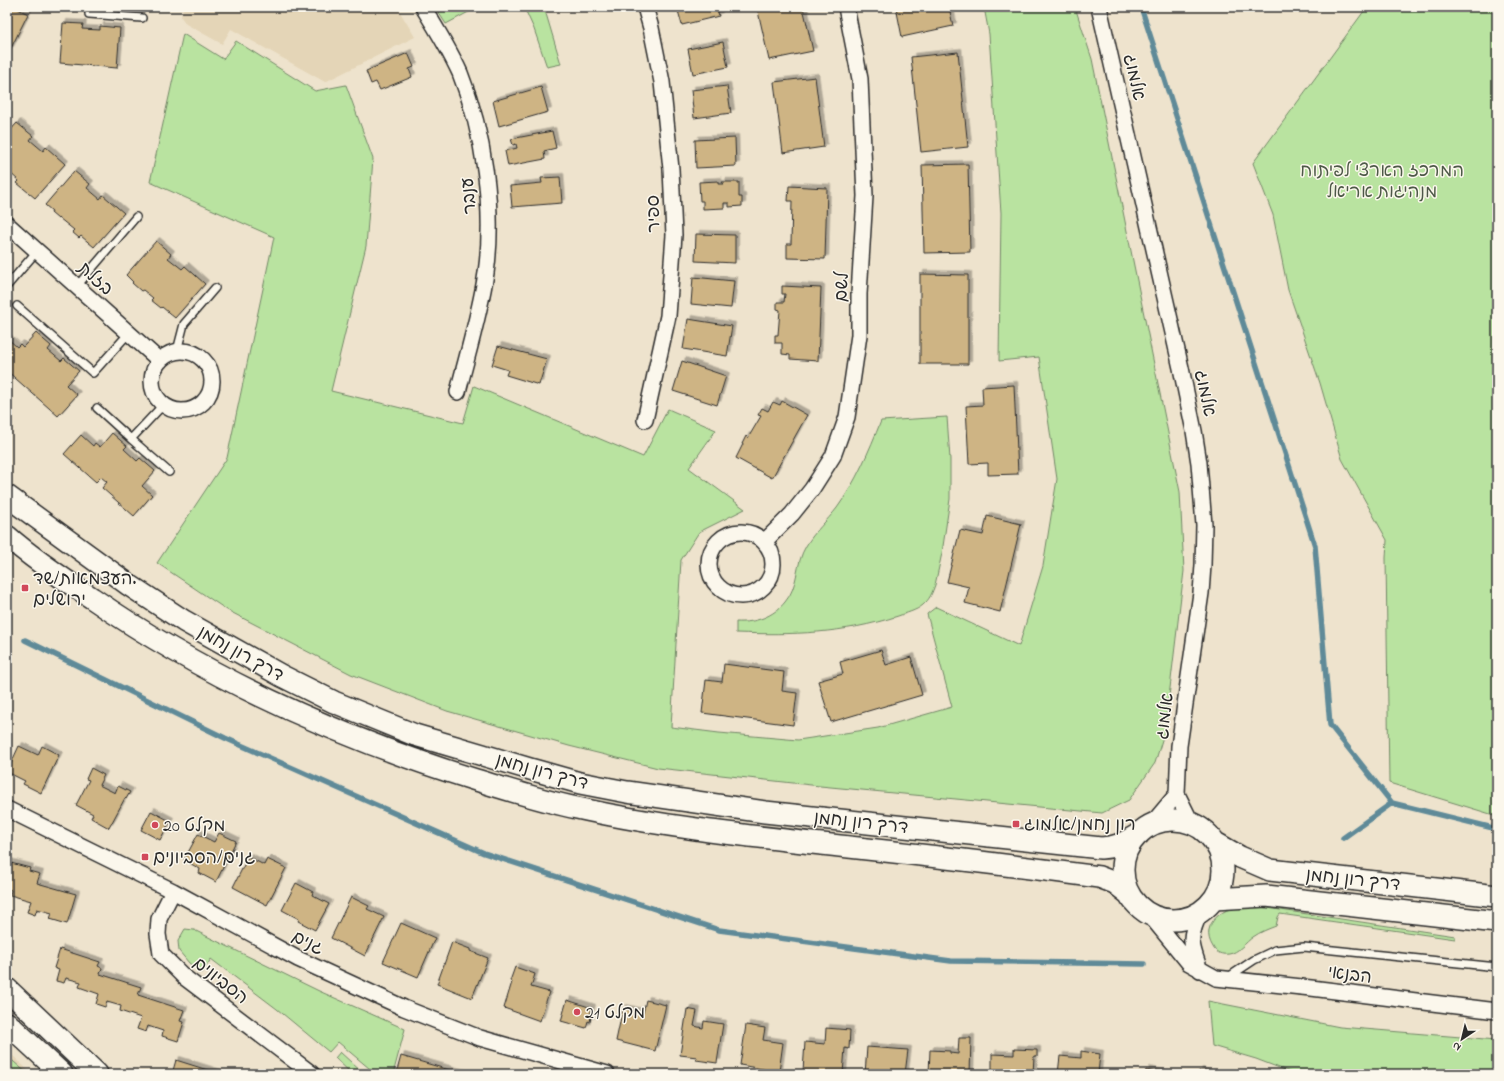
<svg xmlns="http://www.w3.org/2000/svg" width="1504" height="1081" font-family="'Indie Flower','Playpen Sans Hebrew',sans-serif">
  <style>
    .built { fill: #e4d5b7 }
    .green { fill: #b9e3a0; stroke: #728766 }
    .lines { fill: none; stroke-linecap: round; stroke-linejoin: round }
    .stream { stroke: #5f8a98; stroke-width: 5.5 }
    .building { fill: #ceb484; stroke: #2b2b2b; filter: url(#shadow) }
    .lane-casing { stroke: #2b2b2b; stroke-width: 10 }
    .street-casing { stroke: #2b2b2b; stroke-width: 18 }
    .secondary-casing { stroke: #2b2b2b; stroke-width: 24 }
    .lane { stroke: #fbf7ec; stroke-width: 7 }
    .street { stroke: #fbf7ec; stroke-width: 15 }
    .secondary { stroke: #fbf7ec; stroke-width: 21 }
    .poi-dot { fill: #d1495b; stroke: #fbf7ec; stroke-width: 1.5 }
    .labels { text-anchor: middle; stroke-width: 3; stroke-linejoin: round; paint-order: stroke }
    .street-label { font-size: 18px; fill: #2b2b2b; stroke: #fbf7ec }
    .park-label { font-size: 18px; fill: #4e5948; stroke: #fbf7ec }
    .poi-label { font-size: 18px; fill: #2b2b2b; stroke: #fbf7ec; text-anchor: start }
  </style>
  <defs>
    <filter id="shadow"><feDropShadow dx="3.5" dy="-3.5" stdDeviation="0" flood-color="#0004"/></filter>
  </defs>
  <rect width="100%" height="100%" fill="#eee3cd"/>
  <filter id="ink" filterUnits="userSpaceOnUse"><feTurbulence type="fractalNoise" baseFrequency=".025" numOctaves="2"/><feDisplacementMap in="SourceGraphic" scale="8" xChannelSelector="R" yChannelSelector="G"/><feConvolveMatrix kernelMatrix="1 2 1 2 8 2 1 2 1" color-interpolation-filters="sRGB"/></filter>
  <g filter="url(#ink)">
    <path class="built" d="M183 7H397L415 37 325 82 231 29 222 44 186 24 181 17Z
      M11 1054 32 1074H7V1058Z"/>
    <path class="green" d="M435 7H478L446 24Z
      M524 7H544L561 64 547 67 534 29Z
      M984 7H1075L1092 59 1180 492 1184 571 1165 730 1155 763 1129 800 1102 813 820 786 658 768 569 746 447 711 351 674 227 610 157 563 227 458 274 237 150 182 183 34 223 59 236 41 315 91 346 85 373 159 366 246 331 391 463 423 474 386 643 457 668 409 716 430 689 468 745 509 699 532 681 560 671 727 719 733 798 740 878 728 952 707 927 614 936 607 1019 646 1043 566 1057 479 1039 357 999 361 1001 213 989 34Z
      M1367 7H1497V816L1389 783 1386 558 1387 540 1342 459 1320 383 1288 290 1273 215 1253 163Z
      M947 417 950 459V499L942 553 935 585C932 593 930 599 923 605 916 611 906 613 898 616 843 634 792 635 736 633V622C755 623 773 617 785 602 799 586 795 564 806 546 814 532 827 521 837 508 856 482 869 451 881 421Z
      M1247 905 1455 936V939L1280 914 1278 917 1276 926C1268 929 1260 932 1253 937 1246 942 1238 953 1229 954 1222 955 1216 953 1213 947 1198 923 1225 906 1247 905Z
      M185 929 194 930 319 991 405 1029 393 1074H376L338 1042 329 1052 277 1009 211 959 202 973 189 963 179 951 178 941Z
      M1208 1001 1340 1027 1497 1040V1074H1295L1256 1059 1212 1046Z
      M340 1052 364 1074H352L335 1058Z
      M7 1056 28 1074H7Z"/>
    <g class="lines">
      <path class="stream" d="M1141 7 1315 546 1330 725 1392 803
        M25 640 225 738 484 853 719 930 951 961 1144 964
        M1343 838 1392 803 1497 829"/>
    </g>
    <path class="building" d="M9 7H14L28 14 10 50 7 49V9H8Z
      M677 7H717L719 16 682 25Z
      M757 7H803L813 51 769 60Z
      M896 7H949L953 26 902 37Z
      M63 23 83 24 82 29 100 30V26L120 28 117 68 60 63Z
      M723 42 728 67 693 74 688 49Z
      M958 52 968 147 921 152 911 57Z
      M408 53 414 67 409 69 412 77 380 90 376 82 371 84 366 71Z
      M815 77 824 147 783 153 774 82Z
      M727 86 731 113 694 118 691 90Z
      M541 87 548 112 499 126 493 101Z
      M17 123 33 136 30 140 43 151 46 147 65 164 35 198 17 183 19 181 7 170V134Z
      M552 131 556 148 544 151 545 159 508 166 505 151 517 148 516 144 513 145 511 139Z
      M735 138 736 166 696 168 695 140Z
      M968 164 970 252 924 253 922 165Z
      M74 171 90 184 87 188 100 199 103 195 124 213 94 247 81 236 79 238 72 232 74 230 59 218 58 219 51 213 52 211 45 205Z
      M560 177 562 203 512 207 510 186 542 183 541 178Z
      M718 181V184H723L722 182H739V197H742V206L729 207V203H724V208L703 209V201H700L699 182Z
      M789 186 827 188 825 259 787 258V244H791L792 201H788Z
      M696 234 735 235V263L695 261Z
      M156 241 171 254 168 258 182 269 185 266 205 284 175 318 162 307 161 308 151 300 153 298 143 290 141 291 132 283 133 282 126 275Z
      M920 274 968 275V364H920Z
      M693 277 734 281 731 308 691 304Z
      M782 286 821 288 818 361 790 359V355L782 354V343H775V335H778L780 310 777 309V302H784L785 294H782Z
      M688 319 732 326 727 356 683 349Z
      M36 333 51 346 48 350 61 361 64 358 79 371 66 385 77 395 58 416 7 371V338L17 347 20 344 23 347Z
      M498 346 547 359 539 385 506 375 508 370 492 365Z
      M682 361 726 376 717 405 673 391Z
      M1014 385 1018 474 988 475V463L969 464 966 406 983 405 982 387Z
      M782 401 807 415 772 478 736 458 743 444H742L746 436 748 438 761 416 758 415 762 408 768 411 773 402 780 405Z
      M112 433 127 446 124 449 137 461 140 458 155 471 142 486 152 495 134 516 102 488 107 482 101 477 96 482 64 454 81 435 93 446 95 443 100 447Z
      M987 516 1021 524 1000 612 965 603 969 587 947 582 960 530 983 535Z
      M881 650 886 665 911 657 922 695 831 722 818 681 843 674 840 662Z
      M724 664 784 672 782 691 797 693 793 725 702 713 706 680 722 682Z
      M19 746 38 755 42 746 59 755 41 793 23 784 25 781 7 772Z
      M91 768 104 775 99 785 115 793 118 786 130 792 126 799 125 798 109 828 91 818 93 814 76 805 89 780 86 779Z
      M151 811 170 821 160 840 141 830Z
      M219 833 236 841 216 882 199 873 200 869 184 860 198 834 214 842Z
      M248 857 264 865 267 859 286 868 267 905 233 887Z
      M7 862 30 868 29 871 40 874 37 883 76 894 67 924 50 919 52 913 37 909 35 915 27 912 31 901 10 895 11 890 7 888Z
      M296 883 313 892 312 895 329 904 315 930 298 921 299 919 282 910Z
      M351 897 369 906 367 909 384 917 365 956 331 938Z
      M401 923 435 938 418 977 383 962Z
      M452 942 470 949V951L488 958 472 998 437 984Z
      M60 949 100 962 98 966 102 968 100 974 141 987 138 995 184 1010 180 1021 184 1022 178 1041 162 1036 163 1031 148 1026 146 1032 137 1029 141 1018 120 1011 121 1006 107 1002 105 1007 96 1004 99 994 79 987 81 982 66 978 64 983 56 981 59 970 54 968Z
      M515 967 535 974 531 987 549 992 540 1021 504 1008 512 982 510 981Z
      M567 1000 592 1008 590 1016 591 1017 590 1022 588 1021 586 1028 561 1021Z
      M646 1000 666 1005 655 1051 616 1041 623 1008 643 1013Z
      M687 1009 697 1011 694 1026 703 1028 704 1021 723 1024 717 1063 696 1060 697 1057 680 1055Z
      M746 1025 765 1028 763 1040 783 1043 779 1072 740 1065Z
      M826 1028 850 1030 849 1049 845 1048 843 1074H822V1073L803 1071 805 1042 825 1044Z
      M959 1038H971L970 1074H929L930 1050 950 1051V1053L958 1054Z
      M867 1047 908 1050 905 1074H865Z
      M1014 1049 1037 1050V1056H1034L1033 1074H992V1054L1014 1055Z
      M1081 1051 1100 1054 1098 1074H1058L1060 1056 1081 1058Z
      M401 1056 453 1071 465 1074H396Z
      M176 1060 217 1073V1074H172Z
      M1146 1070 1165 1074H1145Z
      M1199 1071 1208 1074H1198Z"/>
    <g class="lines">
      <defs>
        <path id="lane" d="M89 7V14L142 18
          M7 286 37 251
          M77 286 136 217
          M17 306 93 373 129 333
          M177 351 184 324 215 288
          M97 408 131 439 163 405
          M131 439 169 472
          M1227 978 1254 960 1275 950 1304 947 1497 967"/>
        <path id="street" d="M423 7C436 28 450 51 460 73 484 133 495 209 486 273 480 313 468 352 458 392
          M645 7 651 28 662 82 671 169 674 235 668 316 645 420
          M1099 7 1181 368 1194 431 1199 463 1204 525 1203 565 1201 593 1179 746 1177 794 1192 824
          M7 224 160 361
          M152 381a30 30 0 1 1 60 0a30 30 0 1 1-60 0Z
          M709 564a32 32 0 1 1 64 0a32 32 0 1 1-64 0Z
          M764 542 792 514 812 489 833 456 847 417 859 335V294L865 196 860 79 846 7
          M7 809 173 891 298 959 404 1008 480 1038 607 1074
          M1151 825 1177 794
          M173 891 159 919 158 934 161 954 184 977 312 1074
          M1149 914 1189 963 1216 978 1311 988 1497 1011
          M1200 970C1190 943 1188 937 1201 911"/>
        <path id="secondary" d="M7 496 129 585 184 621 282 676 334 702 415 735 530 769 580 783 627 792 765 812 1101 848C1118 847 1124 843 1139 834
          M7 536C33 559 63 579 92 598 209 679 340 738 476 780 509 790 543 801 577 808 667 828 758 837 849 847 932 856 1016 866 1099 877L1115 883 1129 894
          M1123 870a50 50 0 1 1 100 0a50 50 0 1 1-100 0Z
          M1214 842 1240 857 1270 870 1497 896
          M1214 899 1266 896 1497 922
          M7 989 97 1074
          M7 1023 62 1074"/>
      </defs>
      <use href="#lane" class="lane-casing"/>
      <use href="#street" class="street-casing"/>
      <use href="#secondary" class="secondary-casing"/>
      <use href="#lane" class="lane"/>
      <use href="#street" class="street"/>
      <use href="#secondary" class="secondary"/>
    </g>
  </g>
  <g class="poi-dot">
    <rect x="21" y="584" width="8" height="8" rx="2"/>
    <rect x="1012" y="820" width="8" height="8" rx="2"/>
    <circle cx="155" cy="825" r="4"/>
    <rect x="141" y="853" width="8" height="8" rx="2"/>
    <circle cx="577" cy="1012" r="4"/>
  </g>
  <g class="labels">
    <g class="street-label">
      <text transform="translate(1135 77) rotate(77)" y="6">אלמוג</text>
      <text transform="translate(468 196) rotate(-95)" y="6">ענבר</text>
      <text transform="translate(653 214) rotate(-91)" y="6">ספיר</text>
      <text transform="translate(96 278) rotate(42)" y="6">בזלת</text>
      <text transform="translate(841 287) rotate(-87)" y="6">לשם</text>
      <text transform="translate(1206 393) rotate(78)" y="6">אלמוג</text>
      <text transform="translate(241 653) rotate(29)" y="6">דרך רון נחמן</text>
      <text transform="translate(1164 716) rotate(-83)" y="6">אלמוג</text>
      <text transform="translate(542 771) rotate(15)" y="6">דרך רון נחמן</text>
      <text transform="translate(861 822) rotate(6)" y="6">דרך רון נחמן</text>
      <text transform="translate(1353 879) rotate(6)" y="6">דרך רון נחמן</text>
      <text transform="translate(308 942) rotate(27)" y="6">גנים</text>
      <text transform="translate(1350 974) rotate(7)" y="6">הבנאי</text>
      <text transform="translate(221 980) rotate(38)" y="6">הסביונים</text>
    </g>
    <g class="park-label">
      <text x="1382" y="176">המרכז הארצי לפיתוח<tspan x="1382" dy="21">מנהיגות אריאל</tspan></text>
    </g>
    <g class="poi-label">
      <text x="33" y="584">העצמאות/שד.<tspan x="33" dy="21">ירושלים</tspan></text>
      <text x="1024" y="830">רון נחמן/אלמוג</text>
      <text x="163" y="831">מקלט 20</text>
      <text x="153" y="863">גנים/הסביונים</text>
      <text x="585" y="1018">מקלט 21</text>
    </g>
  </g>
  <rect width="1504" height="1081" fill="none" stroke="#fbf7ec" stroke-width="24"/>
  <rect x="12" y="12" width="1480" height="1057" fill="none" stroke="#2b2b2b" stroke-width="1.5" filter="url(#ink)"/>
  <g transform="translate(1462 1039) rotate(215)" stroke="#fbf7ec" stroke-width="3" paint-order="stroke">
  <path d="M0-3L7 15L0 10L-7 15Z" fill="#2b2b2b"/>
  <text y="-6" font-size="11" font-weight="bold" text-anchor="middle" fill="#2b2b2b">N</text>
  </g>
</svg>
